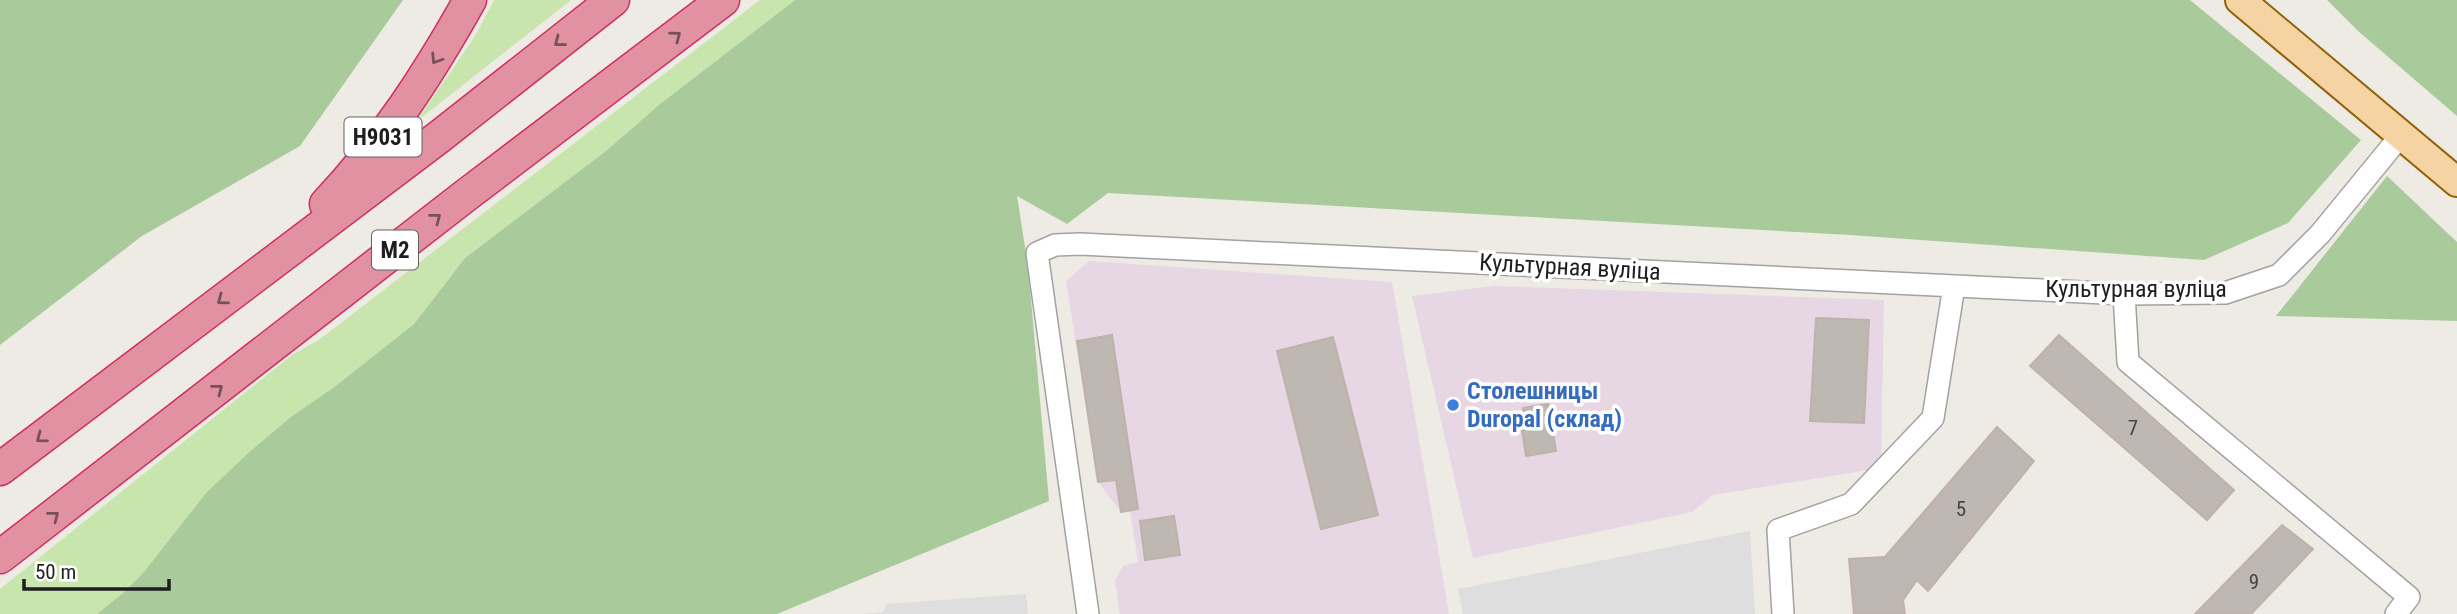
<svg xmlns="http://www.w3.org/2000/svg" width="2457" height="614" font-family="'Roboto Condensed',sans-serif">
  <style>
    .industrial { fill: #e7d7e4 }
    .grass { fill: #c9e5ae }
    .forest { fill: #a9cb9c }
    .parking { fill: #dedede }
    .building { fill: #bfb7b1; stroke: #bfb2a8; stroke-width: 2 }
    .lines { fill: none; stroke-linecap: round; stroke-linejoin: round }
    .minor-casing { stroke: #a2a2a2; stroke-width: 24 }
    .major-casing { stroke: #8f6409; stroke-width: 32 }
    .highway-casing { stroke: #cf2f64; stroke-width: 35 }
    .minor { stroke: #fff; stroke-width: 21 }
    .major { stroke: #f6d3a2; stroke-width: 28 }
    .highway { stroke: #e1919f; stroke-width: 32 }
    .oneway { stroke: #765258 }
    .shop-dot { fill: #3f7fe0; stroke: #fff; stroke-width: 2.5 }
    .labels { text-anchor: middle; stroke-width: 7; stroke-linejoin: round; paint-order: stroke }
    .number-label { font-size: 21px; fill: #464443 }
    .shield { fill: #fff; stroke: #626262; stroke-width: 2 }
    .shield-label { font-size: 23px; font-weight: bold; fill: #1e1e1e }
    .street-label { font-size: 24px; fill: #1e1e1e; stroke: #fff }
    .shop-label { font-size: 24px; font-weight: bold; fill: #366cbe; stroke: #fff; text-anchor: start }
  </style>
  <rect width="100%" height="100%" fill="#eeebe5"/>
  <path class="industrial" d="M1089 261 1392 282 1449 614H1120L1115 581 1123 566 1138 562 1130 511 1121 512 1098 482 1066 281Z
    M1494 286 1884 300 1881 468 1713 495 1692 512 1473 558 1412 296Z"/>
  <path class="grass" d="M494 0H571L417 121 475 36Z
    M760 0H795L660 104 606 151 465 258 414 324 333 388 292 416 247 454 206 493 143 573 123 593 97 614H0V589L292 355 320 339Z"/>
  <path class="forest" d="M0 0H403L300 146 142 236 0 345Z
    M795 0H2190L2361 140 2288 223 2204 260 1850 235 1108 193 1067 224 1017 196 1028 266 1049 501 777 614H97L123 593 143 573 206 493 247 454 292 416 333 388 414 324 465 258 606 151 660 104Z
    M2327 0H2457V116L2358 31Z
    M2387 176 2457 242V321L2276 316Z"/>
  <path class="parking" d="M1750 531 1755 614H1463L1458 589Z
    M1026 594 1028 614H860L883 612 887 604Z"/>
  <path class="building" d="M1816 318 1869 320 1864 423 1810 421Z
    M1112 335 1138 509 1121 512 1116 480 1098 482 1077 341Z
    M2059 335 2234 490 2207 520 2030 366Z
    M1333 337 1378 515 1321 529 1277 351Z
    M1548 404 1556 451 1526 456 1521 424 1525 421 1523 408Z
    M1997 427 2034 461 1928 591 1917 580 1903 600 1905 614H1854L1849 559 1885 557Z
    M1174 516 1180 555 1145 560 1140 521Z
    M2282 525 2313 549 2251 614H2195Z"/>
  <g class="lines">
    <defs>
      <path id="minor" d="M2124 294 2128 362 2409 597 2396 614
        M1088 614 1037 253 1055 245 1080 244 2124 294 2225 293 2279 275 2320 234 2402 134
        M1783 614 1778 530 1851 504 1933 418 1954 286"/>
      <path id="major" d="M2240 0 2457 182"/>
      <path id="highway" d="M326 204C385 141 428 75 470 0
        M0 469 439 137 613 0
        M0 557 465 196 723 0"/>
    </defs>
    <use href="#minor" class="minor-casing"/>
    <use href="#major" class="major-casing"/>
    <use href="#highway" class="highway-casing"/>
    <use href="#minor" class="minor"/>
    <use href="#major" class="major"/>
    <use href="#highway" class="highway"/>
  </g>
  <defs><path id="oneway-chevron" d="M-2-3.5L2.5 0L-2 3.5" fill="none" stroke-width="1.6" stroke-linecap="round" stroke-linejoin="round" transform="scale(1.75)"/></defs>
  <g class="oneway">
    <use href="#oneway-chevron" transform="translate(676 36) rotate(-37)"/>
    <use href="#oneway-chevron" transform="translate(559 42) rotate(142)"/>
    <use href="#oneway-chevron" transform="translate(436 59) rotate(122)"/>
    <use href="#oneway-chevron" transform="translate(436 218) rotate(-38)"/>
    <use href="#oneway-chevron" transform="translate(222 300) rotate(143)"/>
    <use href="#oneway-chevron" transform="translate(218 389) rotate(-38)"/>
    <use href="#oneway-chevron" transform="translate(41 438) rotate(143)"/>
    <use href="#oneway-chevron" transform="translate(54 516) rotate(-38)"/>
  </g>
  <circle class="shop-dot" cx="1453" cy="405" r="7"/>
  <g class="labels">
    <g class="number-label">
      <text x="2133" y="435">7</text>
      <text x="1961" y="516">5</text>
      <text x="2254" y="589">9</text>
    </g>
    <g class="shield">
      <rect x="344.5" y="117.5" width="77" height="39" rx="5"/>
      <rect x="372" y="230.5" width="46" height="39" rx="5"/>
    </g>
    <g class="shield-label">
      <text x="383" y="145">Н9031</text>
      <text x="395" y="258">М2</text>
    </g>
    <g class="street-label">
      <text transform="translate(1570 267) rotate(3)" y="8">Культурная вуліца</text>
      <text x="2136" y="297">Культурная вуліца</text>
    </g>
    <g class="shop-label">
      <text x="1467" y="399">Столешницы<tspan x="1467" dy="28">Duropal (склад)</tspan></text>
    </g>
  </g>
  <path d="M24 579v10h145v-10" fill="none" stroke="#1e1e1e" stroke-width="3.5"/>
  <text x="35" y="579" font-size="21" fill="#1e1e1e" stroke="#ffffff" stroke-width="5" paint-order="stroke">50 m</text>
</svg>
